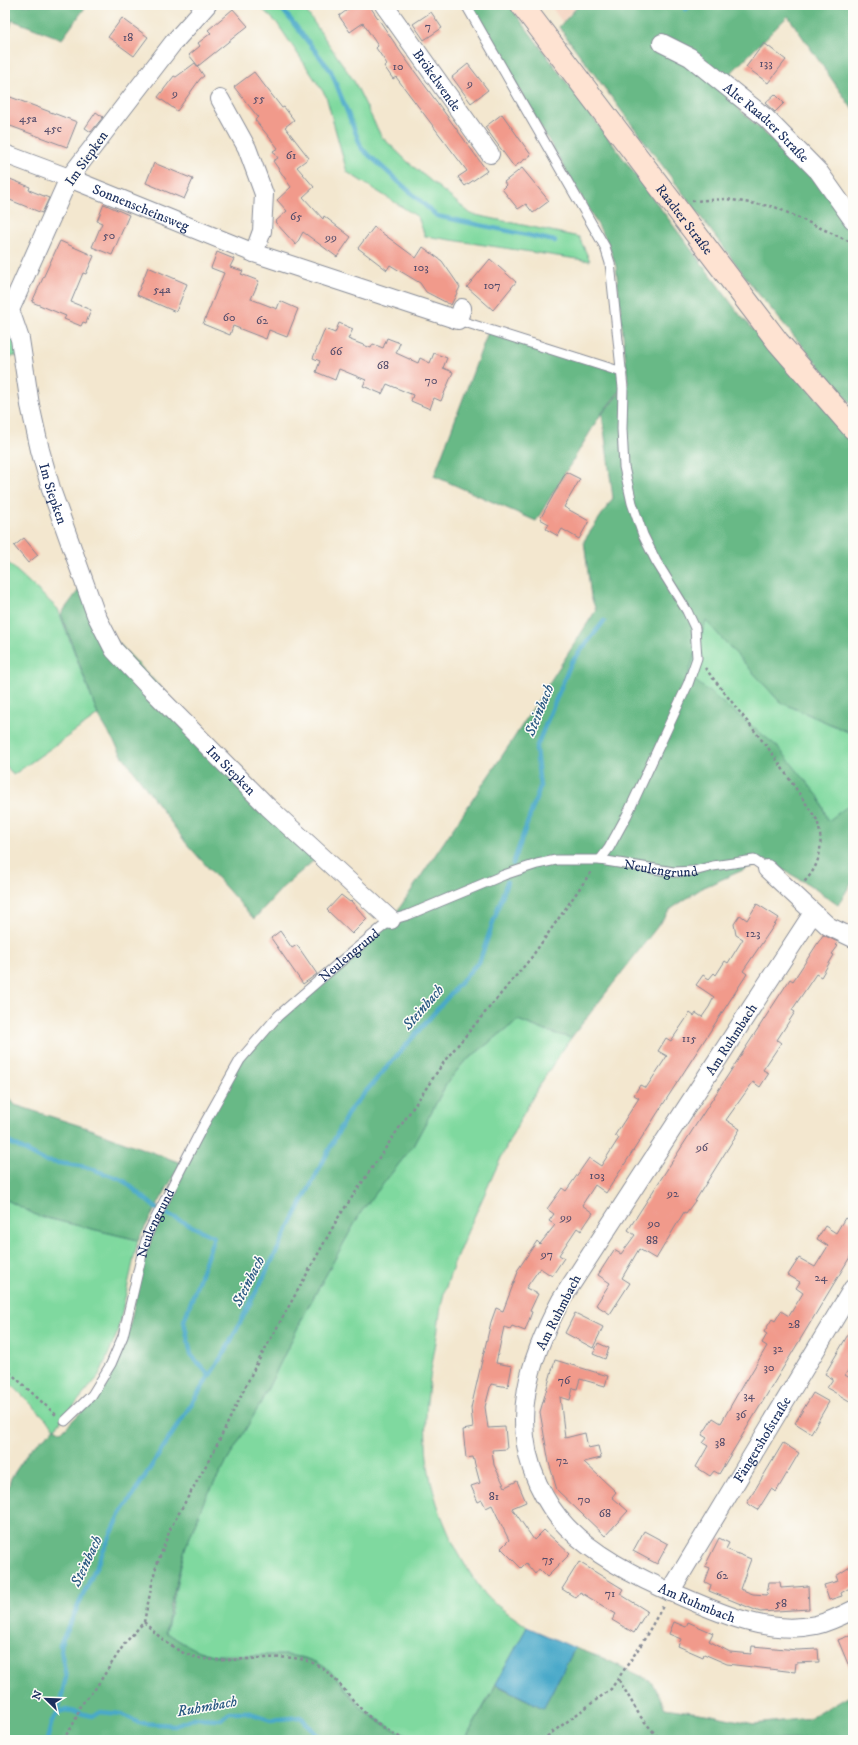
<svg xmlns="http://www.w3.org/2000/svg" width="858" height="1745" font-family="'IM FELL DW Pica',serif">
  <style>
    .built { fill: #f4d3c0 }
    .green { fill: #7fd99f; stroke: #4d847e }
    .forest { fill: #67b986; stroke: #417472 }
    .water { fill: #4aa9c9; stroke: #326c94 }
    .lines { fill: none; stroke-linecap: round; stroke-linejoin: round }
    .stream { stroke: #4aa9c9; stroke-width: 4.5 }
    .building { fill: #f19a8b }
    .service-casing { stroke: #878b96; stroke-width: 11 }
    .minor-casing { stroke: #878b96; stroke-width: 20 }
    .secondary-casing { stroke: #878b96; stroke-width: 24 }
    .path { stroke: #878b96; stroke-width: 2.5; stroke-dasharray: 3 3; stroke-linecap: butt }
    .service { stroke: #fff; stroke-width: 9 }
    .minor { stroke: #fff; stroke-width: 18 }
    .secondary { stroke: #fee3d2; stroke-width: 22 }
    .labels { text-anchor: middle; stroke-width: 3; stroke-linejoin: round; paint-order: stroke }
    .number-label { font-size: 12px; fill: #504a69 }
    .street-label { font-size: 14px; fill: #1b2f5e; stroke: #fdfcf7 }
    .water-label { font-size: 15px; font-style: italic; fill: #2b5a83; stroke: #fdfcf7 }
  </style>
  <rect width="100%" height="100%" fill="#fdfcf7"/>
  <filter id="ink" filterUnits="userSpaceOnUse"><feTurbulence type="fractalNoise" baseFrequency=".025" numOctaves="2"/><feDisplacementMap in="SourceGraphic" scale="8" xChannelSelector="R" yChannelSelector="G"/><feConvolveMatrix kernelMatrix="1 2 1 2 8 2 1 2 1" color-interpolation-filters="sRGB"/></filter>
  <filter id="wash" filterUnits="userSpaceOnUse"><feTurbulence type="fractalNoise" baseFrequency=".012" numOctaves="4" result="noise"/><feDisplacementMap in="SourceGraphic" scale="16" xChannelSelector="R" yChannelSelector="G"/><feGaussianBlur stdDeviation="0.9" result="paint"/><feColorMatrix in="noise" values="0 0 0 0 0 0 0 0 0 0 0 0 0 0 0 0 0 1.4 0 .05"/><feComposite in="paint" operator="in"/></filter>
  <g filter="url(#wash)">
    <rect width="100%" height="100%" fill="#f3e7cf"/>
    <path class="built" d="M550 5H578L562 22Z"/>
    <path class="green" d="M258 5H302L354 81 381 136 409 163 471 214 579 237 590 261 425 236 418 217 347 172 326 96 277 23Z
      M5 311 21 355 5 358Z
      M5 560 58 609 98 715 13 775 5 764Z
      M706 620 780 702 853 734V802L828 822 819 797 688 675Z
      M518 1020 546 1031 571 1038C536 1086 509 1138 485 1193 471 1224 456 1255 446 1287 440 1304 439 1324 436 1342 430 1375 424 1410 426 1443 427 1494 454 1555 485 1594 495 1606 515 1617 527 1627L465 1740H417L399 1732 363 1710 338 1679 323 1666 305 1658 287 1655H212L193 1649 166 1633 184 1552 204 1501 258 1408 307 1309 361 1212 413 1146 447 1083 463 1063Z
      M5 1199 38 1216 138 1240 117 1334 99 1376 55 1428 5 1378Z"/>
    <path class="forest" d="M5 5H87L62 39 12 20 5 47Z
      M470 5H509L740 315 853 437V734L780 702 706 621 688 675 778 747 819 797 828 821 853 802V880L838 905 808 884 766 860 702 888 671 909 571 1038 546 1031 518 1020 463 1063 447 1083 413 1146 361 1212 307 1309 258 1408 204 1501 184 1552 170 1608 166 1633C180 1641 195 1652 212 1655 247 1661 290 1646 323 1666 341 1676 348 1698 364 1710 379 1723 399 1732 417 1740H5V1499L11 1478 31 1448 55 1428 61 1432 105 1388 126 1343 146 1251 181 1163 138 1240 38 1216 5 1199V1093L15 1105 87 1128 181 1163 240 1061 279 1016 394 916 510 744 596 610 591 597 584 541 613 498 602 414 628 383 616 266 606 239Z
      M579 5H853V110L788 16 732 72 738 108 815 180 853 229V406L756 291 559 27Z
      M488 332 622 372V388L601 414 536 521 434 476Z
      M84 583 94 617 319 856 283 887 254 919 186 843 122 755 98 715 61 614Z
      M575 1648 603 1658 651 1681 665 1708 712 1715 754 1724 810 1718 853 1693V1740H465L496 1685 543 1708Z"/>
    <path class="water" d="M527 1627 575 1648 543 1708 496 1684Z"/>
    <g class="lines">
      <path class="stream" d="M279 5 331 71 362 149 437 216 555 241
        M686 9 691 5
        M513 864 540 787 536 748 571 663 604 621
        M5 1140 45 1161 86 1167 123 1180 157 1209 214 1237 184 1321 191 1355 210 1376
        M58 1712 66 1710 93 1716 99 1712 122 1714 139 1723 175 1725 193 1718 221 1719 229 1712H247L271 1720 301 1717 317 1735 330 1740
        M47 1740 52 1721 58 1712 66 1677 60 1645 120 1515 226 1350 349 1111 480 960 507 882"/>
    </g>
    <g id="blocks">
      <path class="building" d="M354 5H369L402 54 487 171 465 186 458 177 467 171 396 77 393 79 384 66 387 64 376 48 378 46 363 23 350 32 339 16Z
        M233 9 248 26 198 66 189 55 200 46 198 43 211 33 208 30Z
        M431 12 442 28 424 40 413 24Z
        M122 18 148 37 134 56 108 37Z
        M764 43 786 60 768 83 746 67Z
        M195 63 204 76 200 79 177 111 158 97 174 76 176 77Z
        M468 64 488 90 471 103 452 77Z
        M254 72 282 108 284 107 294 120 285 127 309 158 297 167 314 187 303 197 323 219 324 216 351 237 337 257 303 232 296 245 275 222 287 211 277 200 291 187 273 161 278 158 273 151 278 148 255 120 258 117 234 87Z
        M775 94 784 103 775 112 765 103Z
        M5 95 77 122 67 147 5 124Z
        M96 112 103 117 91 132 85 128Z
        M502 114 531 155 514 167 485 127Z
        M154 163 193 179 184 199 146 183Z
        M522 168 549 201 533 213 526 204 518 209 502 189 506 185 504 182Z
        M5 177 30 187 29 190 49 198 42 213 5 198Z
        M104 204 129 215 112 255 92 247 102 223 97 221Z
        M374 227 416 258 423 247 442 261 460 287 451 305 426 292 420 283 390 265 387 270 358 248Z
        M60 241 94 256 86 274 83 273 71 302 91 310 86 323 83 322 81 326 64 319 66 316 32 302Z
        M217 252 234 259 230 267 243 271 241 274 259 281 251 299 277 309 280 301 298 309 287 337 269 330 266 339 233 326 230 335 203 324 224 273 211 268Z
        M490 259 516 282 493 310 467 287Z
        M148 267 187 284 176 312 137 295Z
        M339 323 353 329 348 339 371 348 373 344 383 348 387 338 400 343 396 353 418 363 420 358 430 363 434 353 447 358 443 368 453 372 441 401 434 398 430 409 411 401 413 395 387 384 382 394 363 386 366 380 339 369 335 380 316 372 320 361 313 358 325 329 335 333Z
        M566 472 580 479 564 507 589 521 579 539 562 529 558 536 546 529 549 524 540 519Z
        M24 538 38 555 28 563 14 546Z
        M341 895 350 902 351 901 367 919 352 934 327 910Z
        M757 904 779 918 743 971 747 974 606 1193 595 1185 582 1205 593 1213 581 1231 577 1228 559 1255 564 1258 552 1276 540 1268 526 1288 538 1294 530 1311 532 1312 525 1331 512 1326 510 1329 504 1327 496 1363 512 1366 508 1387 491 1384 485 1407 488 1428 505 1427 507 1449 492 1450 494 1465 505 1487 517 1481 526 1502 512 1508 534 1540 544 1530 570 1554 547 1577 539 1569 535 1574 526 1563 521 1568 501 1548 509 1540 502 1526 492 1505 486 1508 482 1500 478 1502 471 1486 480 1483 473 1457 466 1458 463 1430 473 1428 471 1408 491 1322 496 1308 503 1311 518 1272 517 1271 537 1241 540 1244 555 1225 549 1221 554 1214 547 1209 562 1188 566 1191 589 1158 601 1166 619 1138 615 1135 639 1098 634 1095 640 1085 646 1088 667 1056 658 1051 666 1038 671 1041 690 1013 694 1016 696 1013 702 1017 709 1007 714 997 696 985 703 975 709 979 714 973 716 975 725 961 728 963 743 939 736 935 734 924 740 915 747 920Z
        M280 931 292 948 297 945 317 974 303 984 271 938Z
        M823 935 838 942 836 945 838 946 832 954 834 955 821 977 816 974 792 1010 795 1012 777 1040 781 1043 763 1070 769 1073 760 1087 753 1082 726 1120 740 1129 695 1201 686 1213 684 1212 656 1259 639 1249 622 1278 630 1283 610 1314 596 1305 610 1283 598 1275 614 1250 621 1254 635 1235 628 1230 790 979 793 981Z
        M845 1218 853 1223V1252L719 1474 714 1471 710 1476 696 1467 708 1446 703 1443 707 1438 702 1435 713 1418 721 1423 746 1379 747 1380 767 1346 762 1343 767 1334 764 1332 772 1319 775 1321 781 1311 789 1316 803 1293 796 1288 800 1282 788 1275 799 1258 815 1267 828 1246 817 1239 825 1226 836 1233Z
        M575 1313 603 1327 593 1348 565 1333Z
        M853 1326V1363L845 1375 853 1380V1403L827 1388 833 1379 825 1374Z
        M598 1343 609 1348 605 1359 593 1354Z
        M555 1360 608 1376 605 1386 580 1379 577 1389 573 1388 570 1400 560 1397 565 1438 585 1433 588 1448 598 1446 601 1458 584 1462 616 1492 612 1497 628 1511 605 1536 557 1490 549 1463 540 1412Z
        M813 1393 829 1402 811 1433 795 1423Z
        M783 1443 799 1453 776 1492 771 1489 758 1510 747 1503Z
        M644 1531 668 1544 657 1564 633 1551Z
        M719 1538 729 1543 726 1549 751 1559 740 1589 753 1594 767 1595 769 1582H780L781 1588 808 1586 809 1609 760 1612 709 1591 711 1585 705 1582 710 1568 705 1566Z
        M579 1562 623 1589 620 1594 647 1611 634 1633 612 1620 616 1614 580 1592 576 1598 562 1589Z
        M853 1565V1586L841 1593 842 1596 829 1600 824 1585 838 1581 836 1576Z
        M674 1622 686 1627 688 1622 713 1633 709 1641 730 1652 751 1654 752 1646 797 1650 818 1649 819 1662 796 1663 795 1672 727 1664 704 1654 703 1657 678 1646 681 1639 669 1634Z
        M853 1634V1676L838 1640Z"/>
    </g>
  </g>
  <g filter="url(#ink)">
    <use href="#blocks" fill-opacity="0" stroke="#878b96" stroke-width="1"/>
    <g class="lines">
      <defs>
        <g id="service">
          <path d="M466 5 605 247 610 263 623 388 622 429 624 467 632 503 643 535 656 561 687 611 695 628 697 658 688 684 627 815 609 848 600 860"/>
          <path d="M458 320 622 372"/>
          <path id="s1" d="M65 1421 92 1395 111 1364 123 1336 143 1250 149 1231 202 1128 240 1060 278 1016 347 956 391 920 408 915 504 875 537 864 556 860H600L674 872 694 871 713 866 754 860 767 869"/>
        </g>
        <g id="minor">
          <path id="s2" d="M207 5 173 43 69 178 10 310 20 339 30 405 40 450 52 492 96 615 114 650 149 687 268 807 391 920"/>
          <path id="s3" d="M384 5 490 154"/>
          <path id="s4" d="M662 43 690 57 766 118 819 172 853 220"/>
          <path d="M220 99 247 148 264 194 262 231 254 253"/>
          <path id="s5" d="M5 154 69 178 254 253 458 320 462 308"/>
          <path d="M767 869 828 926 853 938"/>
          <path id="s6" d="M813 913 561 1300C529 1360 509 1420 538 1484 545 1499 555 1515 567 1527 596 1557 644 1581 683 1597 724 1615 770 1635 816 1625 829 1622 841 1616 853 1610"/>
          <path id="s7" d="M670 1592 853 1288"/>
        </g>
        <g id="secondary">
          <path id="s8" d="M522 5 778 342 853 428"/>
        </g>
      </defs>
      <use href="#service" class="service-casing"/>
      <use href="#minor" class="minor-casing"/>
      <use href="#secondary" class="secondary-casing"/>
      <path class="path" d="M692 201 726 199 775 207 853 243
        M705 668 772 753 817 820C824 843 821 865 804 882
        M5 1368 56 1415
        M144 1622C186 1665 205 1662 262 1658 276 1658 290 1656 304 1660 330 1666 345 1693 363 1711 375 1723 390 1732 405 1740
        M619 1680 640 1716 660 1740
        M63 1740 75 1721 80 1706 95 1689 125 1643 144 1622 155 1570 171 1527 213 1453 255 1367 338 1218 446 1059 531 958 591 872
        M542 1740 611 1689 641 1645 663 1606"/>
      <use href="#service" class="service"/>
      <use href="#minor" class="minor"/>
      <use href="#secondary" class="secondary"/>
    </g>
  </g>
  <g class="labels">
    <g class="number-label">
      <text x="428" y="30">7</text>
      <text x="128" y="41">18</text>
      <text x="766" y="67">133</text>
      <text x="398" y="70">10</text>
      <text x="470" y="87">9</text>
      <text x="175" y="97">9</text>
      <text x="259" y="102">55</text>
      <text x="28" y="122">45a</text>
      <text x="53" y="132">45c</text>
      <text x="291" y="159">61</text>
      <text x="296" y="220">65</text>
      <text x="109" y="239">50</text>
      <text x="331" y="241">99</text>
      <text x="421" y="271">103</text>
      <text x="492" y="289">107</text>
      <text x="162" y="293">54a</text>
      <text x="229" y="321">60</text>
      <text x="262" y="324">62</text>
      <text x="336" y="355">66</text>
      <text x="383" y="369">68</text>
      <text x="431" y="384">70</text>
      <text x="753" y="937">123</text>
      <text x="689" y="1042">115</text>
      <text x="702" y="1151">96</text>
      <text x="597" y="1179">103</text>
      <text x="673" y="1197">92</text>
      <text x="566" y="1221">99</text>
      <text x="654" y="1227">90</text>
      <text x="652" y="1244">88</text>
      <text x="547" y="1258">97</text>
      <text x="821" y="1281">24</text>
      <text x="794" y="1328">28</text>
      <text x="778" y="1352">32</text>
      <text x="769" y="1371">30</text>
      <text x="564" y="1384">76</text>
      <text x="749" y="1399">34</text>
      <text x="741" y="1418">36</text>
      <text x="720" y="1446">38</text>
      <text x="562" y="1464">72</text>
      <text x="494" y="1500">81</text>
      <text x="584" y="1503">70</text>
      <text x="605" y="1517">68</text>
      <text x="548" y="1563">75</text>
      <text x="722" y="1579">62</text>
      <text x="610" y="1597">71</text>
      <text x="781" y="1607">58</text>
    </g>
    <g class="street-label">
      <text dy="5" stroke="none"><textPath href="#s3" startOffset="92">Brökelwende</textPath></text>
      <text dy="5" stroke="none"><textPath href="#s4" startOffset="132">Alte Raadter Straße</textPath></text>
      <text transform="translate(86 158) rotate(-55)" y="5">Im Siepken</text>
      <text dy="5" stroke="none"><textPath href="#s5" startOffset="146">Sonnenscheinsweg</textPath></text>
      <text dy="5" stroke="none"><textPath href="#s8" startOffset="269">Raadter Straße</textPath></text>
      <text dy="5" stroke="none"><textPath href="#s2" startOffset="555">Im Siepken</textPath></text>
      <text dy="5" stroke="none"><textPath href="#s2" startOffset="891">Im Siepken</textPath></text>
      <text dy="5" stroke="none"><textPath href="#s1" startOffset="894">Neulengrund</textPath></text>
      <text dy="5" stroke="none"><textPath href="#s1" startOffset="558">Neulengrund</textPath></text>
      <text transform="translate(731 1039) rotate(-57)" y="5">Am Ruhmbach</text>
      <text dy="5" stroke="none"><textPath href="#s1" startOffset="222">Neulengrund</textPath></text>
      <text transform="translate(558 1312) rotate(-63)" y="5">Am Ruhmbach</text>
      <text dy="5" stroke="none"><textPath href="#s7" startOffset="178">Fängershofstraße</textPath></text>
      <text dy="5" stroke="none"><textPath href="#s6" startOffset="858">Am Ruhmbach</textPath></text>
    </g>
    <g class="water-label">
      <text transform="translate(539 710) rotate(-68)" y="5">Steinbach</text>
      <text transform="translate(423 1007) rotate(-49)" y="5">Steinbach</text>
      <text transform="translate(248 1281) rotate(-63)" y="5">Steinbach</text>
      <text transform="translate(86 1561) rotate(-65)" y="5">Steinbach</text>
      <text transform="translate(207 1706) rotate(-10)" y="5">Ruhmbach</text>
    </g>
  </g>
  <rect width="858" height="1745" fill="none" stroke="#fdfcf7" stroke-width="20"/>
  <g transform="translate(46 1699) rotate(293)" stroke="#fdfcf7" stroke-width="3" paint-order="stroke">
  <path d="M0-3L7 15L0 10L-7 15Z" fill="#1b2f5e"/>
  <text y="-6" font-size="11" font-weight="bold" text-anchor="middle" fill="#1b2f5e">N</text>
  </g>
</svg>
